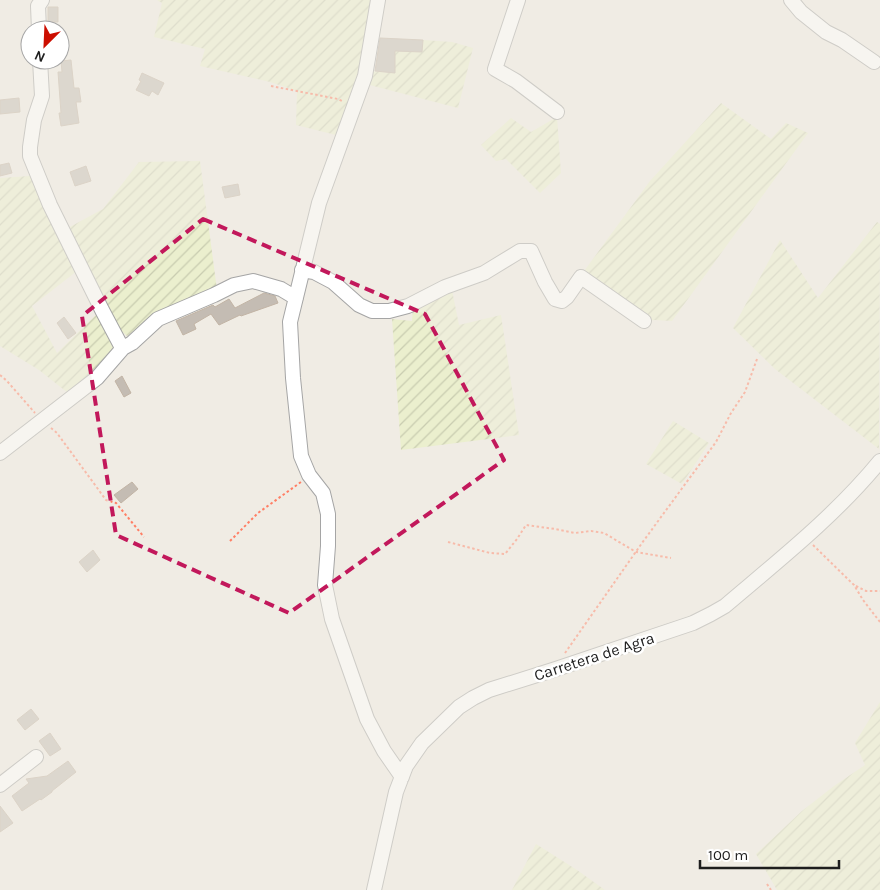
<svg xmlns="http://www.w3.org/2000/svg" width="880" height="890" font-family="Karla,sans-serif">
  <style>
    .farmland { fill: url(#farmland-furrows) }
    .building { fill: #c4bcb3; stroke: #c2b4a5 }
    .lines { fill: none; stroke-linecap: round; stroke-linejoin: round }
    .minor-casing { stroke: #a5a5a5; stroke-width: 16 }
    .path { stroke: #ff7f65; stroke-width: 2; stroke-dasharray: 2.5 2.5; stroke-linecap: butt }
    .minor { stroke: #fff; stroke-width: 14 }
    .marked { fill: none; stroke: #c2185b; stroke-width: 4; stroke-dasharray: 10 6; stroke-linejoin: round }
    .labels { text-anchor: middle; stroke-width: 5; stroke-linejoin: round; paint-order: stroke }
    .street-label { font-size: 16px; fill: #1e1e1e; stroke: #fff }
  </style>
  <defs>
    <pattern id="farmland-furrows" width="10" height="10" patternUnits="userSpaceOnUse" patternTransform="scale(1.25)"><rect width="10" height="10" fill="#ebefce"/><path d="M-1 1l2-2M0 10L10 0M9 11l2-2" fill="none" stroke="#c9ccb0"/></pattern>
  </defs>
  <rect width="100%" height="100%" fill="#f0ece4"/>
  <path class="farmland" d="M157 0H373L369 29 352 101 336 135 296 125 297 91 270 82 200 66 205 49 154 37 162 3Z
    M423 40 452 42 473 48 458 108 366 84 367 71 395 73V51L422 52Z
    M721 103 771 139 786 123 808 133 672 321 655 320 640 321 579 278 650 181Z
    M557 117 561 173 540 193 506 159 496 161 481 145 511 118 531 132Z
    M200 161 217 290 165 308 127 336 113 323 68 228 103 209 139 162Z
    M30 176 77 271 32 306 57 353 98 313 119 346 99 373 68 393 39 370 0 346V178Z
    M877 222 880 224 879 449 775 369 733 328 780 240 818 298Z
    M452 290 459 325 501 315 519 435 401 450 392 319 412 321 413 308Z
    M673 421 709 443 682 484 646 464Z
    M880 702V890H777L756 854 802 811 834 786 865 765 855 743Z
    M536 844 577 870 605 890H512Z"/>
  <path class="building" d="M48 7H58V22H48Z
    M380 38 423 40 422 52 395 51V73L375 71Z
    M71 60 74 88H79L81 102H76L79 123 61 126 59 113H61L58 72H62L61 61Z
    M142 73 164 83 158 95 152 91 149 96 136 90 141 81 139 80Z
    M19 98 20 112 0 114V100Z
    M9 163 12 173 0 176V165Z
    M86 166 91 181 75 186 70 172Z
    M238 184 240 195 225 198 222 187Z
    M264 293 275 296 278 303 241 316 240 315 219 325 211 314 194 324 196 329 183 335 176 321 213 305 215 307 229 299 235 308Z
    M64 317 76 333 68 339 57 323Z
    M122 376 131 393 124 397 115 381Z
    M132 482 138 489 121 503 114 495Z
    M93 550 100 560 87 572 79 562Z
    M31 709 39 719 25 730 17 720Z
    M50 733 61 749 50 756 39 741Z
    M68 761 76 772 52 791V792L41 800 40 799 22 811 12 796 29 783 26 779 47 776Z
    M0 806 13 823 0 832Z"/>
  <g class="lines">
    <defs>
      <path id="minor" d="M378 0 365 76 319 203 290 322 293 378 301 456 309 475 323 493 328 514V546L325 585 332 619 367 719 384 751 402 777
        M518 0 495 69 516 81 557 112
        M791 0 801 12 826 32 842 40 874 62
        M39 30 38 6 42 0
        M40 60 42 96 34 120 30 147V156L50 205 102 310 120 344 123 348
        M302 270 314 272 333 282 359 305 372 311H389L408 306 445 287 484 273 520 251H531L545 282 555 299 562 301 567 297 581 277 644 321
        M0 453 97 378 123 348 132 343 158 319 214 295 234 285 253 281 281 289 296 298
        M0 785 36 757
        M374 890 396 792 406 766 422 743 459 707 473 698 489 690 556 669 693 623 711 614 725 606C779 560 835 516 880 461"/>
    </defs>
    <use href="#minor" class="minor-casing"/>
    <path class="path" d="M271 86 338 99 344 102
      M0 375 7 381 35 413
      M51 428 57 433 106 500 116 503 144 537
      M230 541 258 513 301 482
      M448 542 490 553 505 554 517 539 526 525 555 529 575 533 591 531 604 533 636 552 671 558
      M813 545 854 585 863 600 880 622
      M856 586 866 591H880
      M565 653 642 543 716 442 731 413 745 392 757 359
      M767 884 771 890"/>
    <use href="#minor" class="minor"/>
  </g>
  <path d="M0 0H880V890H0ZM203 219 425 314 504 460 289 613 116 535 82 316Z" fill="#f0ece4" fill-opacity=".55" fill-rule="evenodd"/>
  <path class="marked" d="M203 219 425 314 504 460 289 613 116 535 82 316Z"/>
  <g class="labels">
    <g class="street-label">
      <text transform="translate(594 656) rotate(-18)" y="6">Carretera de Agra</text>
    </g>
  </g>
  <g transform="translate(45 45) rotate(204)"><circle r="24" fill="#ffffff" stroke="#a5a5a5"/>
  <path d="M0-4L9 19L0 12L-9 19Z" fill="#cc0e00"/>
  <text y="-8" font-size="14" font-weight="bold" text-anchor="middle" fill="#1e1e1e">N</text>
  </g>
  <path d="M700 860v8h139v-8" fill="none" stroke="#1e1e1e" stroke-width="2.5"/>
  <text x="708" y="860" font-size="15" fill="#1e1e1e" stroke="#ffffff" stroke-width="4" paint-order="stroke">100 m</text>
</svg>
